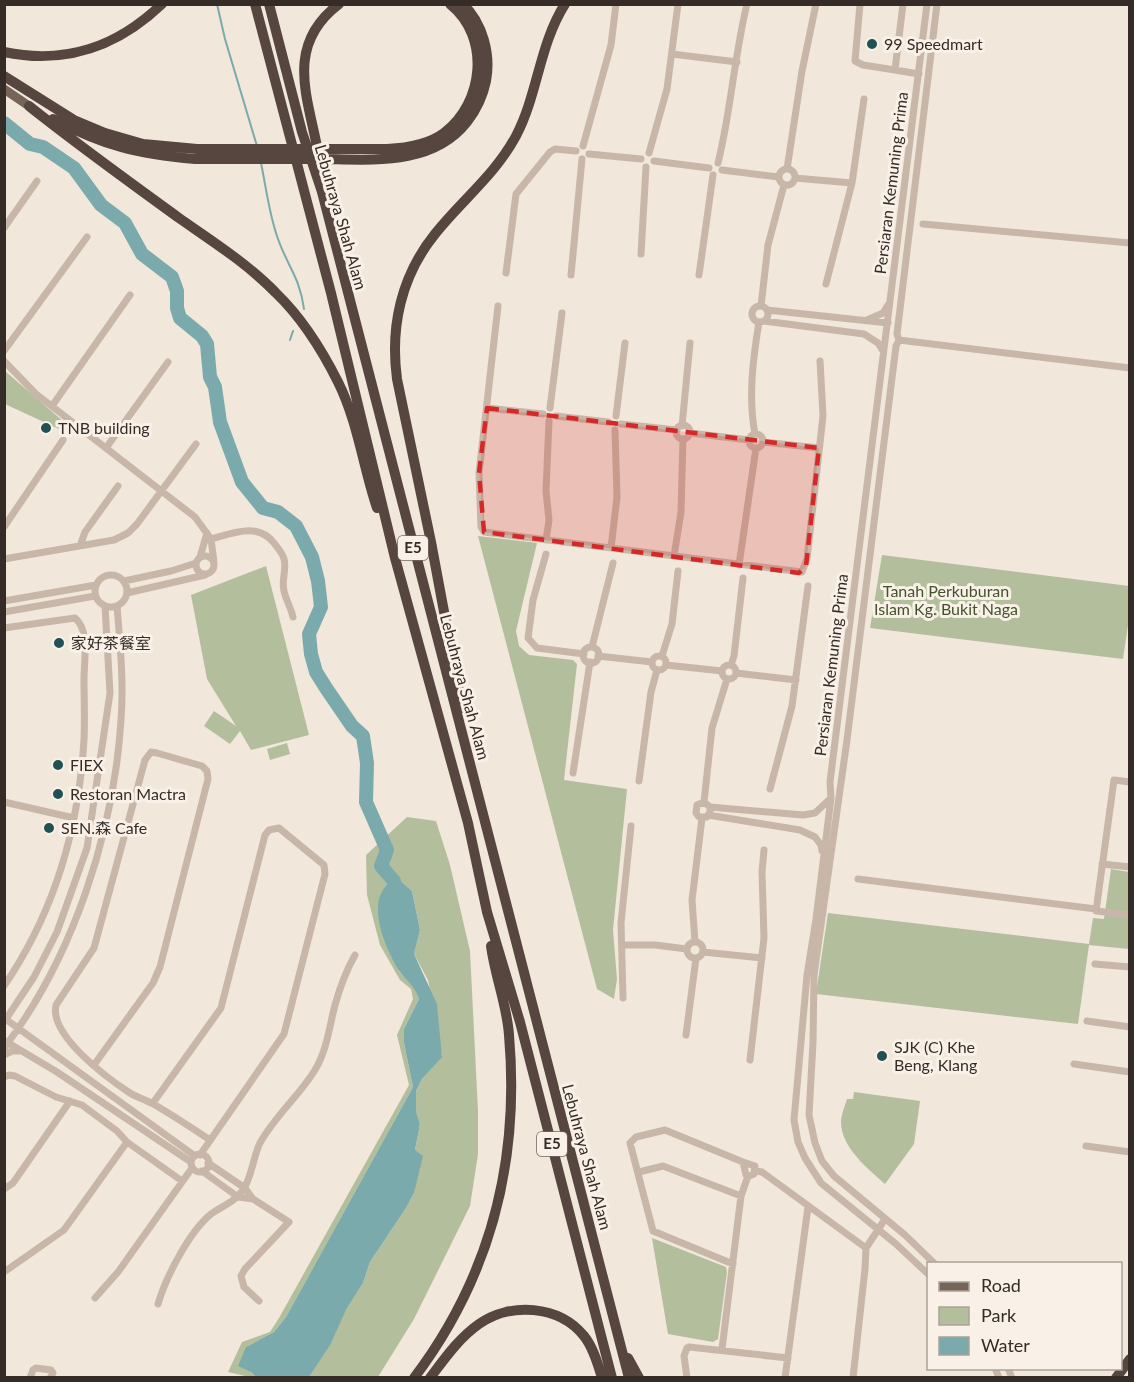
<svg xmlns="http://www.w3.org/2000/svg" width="1134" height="1382" font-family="Lato,'Noto Sans SC',sans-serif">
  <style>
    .green { fill: #b3bf9c }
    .water { fill: #7baaac }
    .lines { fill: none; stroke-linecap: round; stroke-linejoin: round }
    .stream { stroke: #7baaac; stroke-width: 2 }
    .river { stroke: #7baaac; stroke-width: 14 }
    .minor { stroke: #c8b7a8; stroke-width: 7 }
    .major { stroke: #776459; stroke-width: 9 }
    .highway { stroke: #56463f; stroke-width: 10 }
    .marked { fill: #d62828; fill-opacity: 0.2; stroke: #d62828; stroke-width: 4.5; stroke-dasharray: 12 8; stroke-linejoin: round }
    .poi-dot { fill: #1f5155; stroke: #f9f1e7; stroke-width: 2 }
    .labels { text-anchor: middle; stroke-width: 6; stroke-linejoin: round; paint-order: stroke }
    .shield { fill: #f9f1e7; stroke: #706761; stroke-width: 1.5 }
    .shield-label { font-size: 15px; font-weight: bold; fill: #352c28 }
    .poi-label { font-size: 16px; fill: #352c28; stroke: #f9f1e7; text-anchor: start }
    .street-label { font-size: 16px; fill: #352c28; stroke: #f9f1e7 }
    .park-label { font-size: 16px; fill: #44522d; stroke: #f9f1e7 }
  </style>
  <rect width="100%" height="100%" fill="#f1e7db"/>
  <path class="green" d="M5 371 79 435 59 429 7 405 5 403Z
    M478 536 537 543 516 631 519 646 529 655 573 660 577 664 564 780 627 789 613 930 617 979 614 999 597 989Z
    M882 555 1129 586V618L1123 659 870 628Z
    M266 566 309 735 251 750 240 731 230 744 204 726 214 711 236 726 207 679 191 595Z
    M287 743 290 754 270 760 267 749Z
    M407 817 436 821 450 865 470 951 478 1111V1154L470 1206 414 1319 378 1377H309L346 1310 363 1283 370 1262 406 1208 414 1193 415 1150 420 1124 416 1113V1091L422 1079 442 1056 428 980 414 954 420 930 412 891 397 878 399 971 416 989 419 999 404 1029V1043L413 1087 286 1317 274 1332 246 1347 251 1372 256 1377H245V1376L228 1372 242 1342 270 1332 279 1318 409 1085 397 1035 413 999 411 989 400 980 380 945 367 895 366 855Z
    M1111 869 1129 872V949L1089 945 1078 1024 816 994 828 913 1089 944 1093 918 1104 919Z
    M854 1092 920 1101 914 1144 885 1184C868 1169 841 1147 841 1122 841 1115 845 1106 847 1099H853Z
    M652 1238 726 1267 727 1272 718 1339 713 1342 668 1334Z"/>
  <path class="water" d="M397 878 412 891 420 930 414 954 437 1004 442 1057 422 1079 416 1091V1112L420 1124 415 1150 423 1156 414 1193 406 1208 370 1262 363 1283 346 1310 330 1345 309 1377H256L251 1372 238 1366 246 1347 274 1332 286 1317 413 1087 404 1043V1029L419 999C415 985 405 980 398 969 386 949 367 906 386 886 389 883 394 880 397 878Z"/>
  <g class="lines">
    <path class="stream" d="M217 4 225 39 257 146
      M261 163C266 187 269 213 277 236 286 264 300 277 304 309
      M290 340 293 331"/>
    <path class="river" d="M4 123 30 144 43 147 74 168 101 205 125 223 142 254 172 277 177 291V308L180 318 202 336 207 344 210 377 215 387 220 422 242 482 263 508 278 512 296 526 312 557 318 581 321 607 309 634 311 654 316 672 326 688 352 726 363 736 367 763 366 802 387 850 381 866 394 881 396 897"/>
    <path class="minor" d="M860 4 855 61 863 65 895 70
      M903 4 895 70 919 74
      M927 4 830 782 831 798 816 919 807 975 794 1120 798 1142 805 1158 821 1183 896 1244 928 1274
      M672 54 737 62
      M583 146 611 45 616 4
      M649 153 667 89 678 4
      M589 154 641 159
      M654 161 709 168
      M718 163C731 111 734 57 747 4
      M779 177a8 8 0 1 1 16 0a8 8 0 1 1-16 0Z
      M787 169 802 71 816 4
      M722 170 779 177
      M795 178 852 183
      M923 224 1130 243
      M4 228 37 181
      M641 254 646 167
      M506 273 516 194 550 152 555 149 576 151
      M571 275 582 159
      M699 275 713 175
      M826 284 852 183 864 99
      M498 306 479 473 481 527 484 532 802 572 807 559 823 416 820 361
      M761 306 768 245 784 185
      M752 314a8 8 0 1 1 16 0a8 8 0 1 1-16 0Z
      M767 310 888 323
      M867 320 883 313 888 305
      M764 321 864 334 878 343 883 351
      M899 340 1130 368
      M4 351 87 237
      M4 361 36 394 195 517 211 539 214 562
      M52 406 130 295
      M487 408 543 414
      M550 408 562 313
      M556 416 608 422
      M616 416 625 343
      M621 424 677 430
      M676 432a7 7 0 1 1 14 0a7 7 0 1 1-14 0Z
      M682 426 690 343
      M690 433 749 440
      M749 441a7 7 0 1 1 14 0a7 7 0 1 1-14 0Z
      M755 434C748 398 753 358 759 322
      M763 442 819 448
      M106 448 168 362
      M4 527 63 440
      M211 539C233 533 258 522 274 543 278 548 283 554 284 559 287 570 281 580 284 591 286 600 291 608 293 617
      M546 540 549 520 546 491 549 421
      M80 546 85 532 118 486
      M611 548 617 497 615 430
      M546 554 533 600 528 638 537 648 584 654
      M196 565a9 9 0 1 1 18 0a9 9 0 1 1-18 0Z
      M674 556 681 512 683 439
      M200 557 207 533
      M4 559 114 540 128 533 137 524 196 444
      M739 565 756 448
      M95 591a16 16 0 1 1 32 0a16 16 0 1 1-32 0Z
      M124 581 171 571 196 563
      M127 593 205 575
      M4 601 96 585
      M4 612 95 596
      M4 628 75 618C90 630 84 661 84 679 84 699 85 719 84 739 79 827 54 913 4 986
      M592 647 613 563
      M583 655a8 8 0 1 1 16 0a8 8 0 1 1-16 0Z
      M652 663a7 7 0 1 1 14 0a7 7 0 1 1-14 0Z
      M598 656 652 662
      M662 656 672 624 678 571
      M722 672a7 7 0 1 1 14 0a7 7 0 1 1-14 0Z
      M666 665 722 671
      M731 665 734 656 743 578
      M736 673 796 680
      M573 773 590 662
      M639 781 651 692 657 670
      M1130 782 1114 780 1096 911 1130 915
      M770 789 792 706 808 586
      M4 802 74 818
      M704 802 712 728 727 679
      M710 807V812L707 817H699L696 813 697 805 704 802 710 807 803 815 815 813 831 798
      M708 815 800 830 815 837 821 845 822 851
      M1102 864 1130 867
      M858 879 1096 909
      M695 942 692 900 702 818
      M687 950a8 8 0 1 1 16 0a8 8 0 1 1-16 0Z
      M622 945H655L687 949
      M703 952 762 958
      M1095 964 1130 967
      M623 998 621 923 631 826
      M4 1018 195 1156
      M1087 1021 1130 1027
      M4 1022 34 977 57 932 87 848 110 693 105 606
      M686 1035 696 958
      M5 1041 57 1072 191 1162
      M4 1048C73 958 114 832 121 720 124 682 120 644 117 606
      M4 1055 12 1051H21
      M750 1060 764 938 762 872 764 850
      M1074 1064 1130 1072
      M94 1065 153 983 160 967 208 779 207 771 202 766 157 753 151 752 145 760 94 948 56 1005C49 1035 107 1078 130 1093 138 1098 147 1100 155 1105 174 1116 192 1128 210 1140
      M4 1077 9 1075 15 1076 56 1097 82 1105 117 1131 127 1142 182 1181
      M153 1103 221 1008 265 835 269 830 279 828 324 865 325 874 284 1034 200 1155
      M1086 1146 1130 1152
      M191 1163a9 9 0 1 1 18 0a9 9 0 1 1-18 0Z
      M743 1162 755 1166 754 1174 749 1176 746 1175Z
      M208 1163 245 1188 253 1199 289 1222 245 1269 241 1276 244 1287 259 1301
      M202 1171 238 1197 253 1199
      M756 1171 762 1172 866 1248
      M639 1172 663 1166 741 1196
      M4 1189 13 1183 70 1101
      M866 1248 885 1219
      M733 1264 653 1231 630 1143 636 1137 665 1130 743 1162
      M935 1264 905 1235 834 1176 822 1161 815 1143 809 1115 813 1043 814 975 847 740 896 346 899 340 897 334 937 4
      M4 1272 64 1230 127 1142
      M95 1298 118 1272 192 1168
      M158 1304C166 1277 189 1232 211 1214 222 1206 235 1202 243 1190 252 1177 253 1157 260 1143 275 1116 299 1096 315 1070 327 1050 329 1028 335 1005 340 987 346 971 355 955
      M722 1349 741 1196 748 1176
      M995 1368 999 1378
      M1008 1368 1012 1378
      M30 1378 33 1370 36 1368 51 1370 53 1373 50 1378
      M687 1378 684 1356 687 1348 689 1347 788 1358
      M785 1378 808 1207
      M853 1378 865 1269 866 1248"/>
    <path class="major" d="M4 89 29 106"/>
    <path class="highway" d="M255 4 331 293 395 558 468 823 487 912 520 1022 612 1378
      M269 4 302 132 322 192 629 1378
      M4 52C66 65 117 47 162 4
      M4 76 74 120 105 133 143 144 197 149H387C407 148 428 145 444 133 484 103 491 37 450 4
      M29 106C78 145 128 181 179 218 212 241 248 264 276 293 302 318 322 350 338 382 358 422 363 467 377 508
      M53 119C105 146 137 154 195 159 235 159 274 159 314 159 367 159 431 168 467 122 477 109 483 96 486 81 491 55 483 23 463 4
      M321 182C321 119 273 54 339 4
      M462 708 431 542 397 379C390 327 401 276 435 234 462 200 495 175 516 136 538 94 539 45 565 4
      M628 1358 639 1378
      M414 1378C491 1276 520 1161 509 1035 507 1005 495 976 491 946
      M430 1378C445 1358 459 1338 479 1324 510 1302 559 1305 584 1336 593 1347 598 1364 602 1378
      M1116 1378 1130 1359"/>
  </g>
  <path class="marked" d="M487 408 819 448 806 566 799 573 484 532 479 473Z"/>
  <g class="poi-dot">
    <circle cx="872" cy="44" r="6"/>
    <circle cx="46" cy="428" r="6"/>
    <circle cx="59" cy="643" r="6"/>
    <circle cx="58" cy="765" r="6"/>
    <circle cx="58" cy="794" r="6"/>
    <circle cx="49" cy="828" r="6"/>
    <circle cx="882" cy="1056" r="6"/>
  </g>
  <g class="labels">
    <g class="shield">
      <rect x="398" y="536" width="30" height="24" rx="4.5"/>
      <rect x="537" y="1132" width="30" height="24" rx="4.5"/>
    </g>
    <g class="shield-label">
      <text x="413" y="553">E5</text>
      <text x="552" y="1149">E5</text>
    </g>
    <g class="poi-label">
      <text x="884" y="50">99 Speedmart</text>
      <text x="58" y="434">TNB building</text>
      <text x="71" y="649">家好茶餐室</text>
      <text x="70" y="771">FIEX</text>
      <text x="70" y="800">Restoran Mactra</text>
      <text x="61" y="834">SEN.森 Cafe</text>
      <text x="894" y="1053">SJK (C) Khe<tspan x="894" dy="18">Beng, Klang</tspan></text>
    </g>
    <g class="street-label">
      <text transform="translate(891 183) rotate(-83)" y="6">Persiaran Kemuning Prima</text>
      <text transform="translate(341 217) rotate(74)" y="6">Lebuhraya Shah Alam</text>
      <text transform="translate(831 665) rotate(-83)" y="6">Persiaran Kemuning Prima</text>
      <text transform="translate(465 687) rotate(75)" y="6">Lebuhraya Shah Alam</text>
      <text transform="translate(587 1157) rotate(75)" y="6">Lebuhraya Shah Alam</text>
    </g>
    <g class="park-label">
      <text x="946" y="597">Tanah Perkuburan<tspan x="946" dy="18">Islam Kg. Bukit Naga</tspan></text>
    </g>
  </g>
  <rect width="1134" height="1382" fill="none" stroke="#352c28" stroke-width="12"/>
  <rect x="927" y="1262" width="195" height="108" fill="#f9f1e7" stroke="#aba29b" stroke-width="1.5"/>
  <rect x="939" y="1282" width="30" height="9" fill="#776459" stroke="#aba29b" stroke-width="1.5"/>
  <text x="981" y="1292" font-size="18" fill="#352c28">Road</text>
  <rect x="939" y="1307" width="30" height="18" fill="#b3bf9c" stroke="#aba29b" stroke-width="1.5"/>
  <text x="981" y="1322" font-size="18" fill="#352c28">Park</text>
  <rect x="939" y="1337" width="30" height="18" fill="#7baaac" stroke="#aba29b" stroke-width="1.5"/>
  <text x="981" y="1352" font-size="18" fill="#352c28">Water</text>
</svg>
